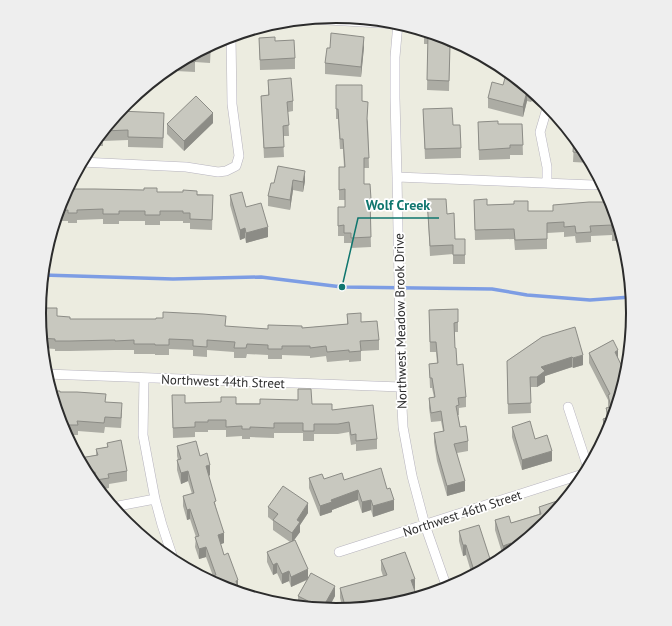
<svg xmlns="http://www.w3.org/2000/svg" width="672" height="626" font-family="'PT Sans',sans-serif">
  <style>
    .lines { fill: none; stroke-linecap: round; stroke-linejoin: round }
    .stream { stroke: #7d9de4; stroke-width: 3.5 }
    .minor-casing { stroke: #b6b3be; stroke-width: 10 }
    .minor { stroke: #fff; stroke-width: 9 }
    .wall { fill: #acaca4 }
    .shaded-wall { fill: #8c8c86 }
    .building { fill: #c8c8bf; stroke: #8c8c86 }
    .labels { text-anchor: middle; stroke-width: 3.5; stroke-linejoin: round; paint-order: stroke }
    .street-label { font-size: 13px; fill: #2c2c2c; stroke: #fff }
    .rim { fill: none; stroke: #2c2c2c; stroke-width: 2 }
    .leader { fill: none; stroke: #0f766e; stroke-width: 1.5 }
    .callout-dot { fill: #0f766e; stroke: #fff; stroke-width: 1.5 }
    .callout-label { font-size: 14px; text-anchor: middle; font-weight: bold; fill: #0f766e; stroke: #fff; stroke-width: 3.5; stroke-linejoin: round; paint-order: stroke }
  </style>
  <rect width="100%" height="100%" fill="#ecece0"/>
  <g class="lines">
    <path class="stream" d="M43 275 173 279 261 277 342 287 492 289 527 295 590 300 631 297"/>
    <defs>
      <path id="minor" d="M310 19 398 24
        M398 23 395 57V98L397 177 401 387 403 427 412 476 425 525 447 588
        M81 162 186 167 218 172 226 171 236 166 239 156 232 104 231 36
        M397 177 593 185 602 184
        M547 183V167L540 132 548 105
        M46 374 401 387
        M144 378 143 435 155 499 162 525 174 561
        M568 407 588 468
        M113 507 155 499
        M339 552 586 473"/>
    </defs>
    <use href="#minor" class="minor-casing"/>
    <use href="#minor" class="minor"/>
  </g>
  <path class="wall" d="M424 31 448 38V46H450L449 91 427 90 428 44H424Z
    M259 38 275 41 295 58V69L260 70Z
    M211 45 210 63 195 62V72L176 71V63Z
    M364 47 361 77 325 74V63L330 48Z
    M268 80 293 101V111L288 112 289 136H283L284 157 264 158 261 96 268 95Z
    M336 85 362 101 368 122 369 168H364V184H370L371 209H370L371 247 351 248V243H344V236H338V207H345V200H339V167H344L343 149H340L338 119H336Z
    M503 85 534 93 531 102 527 101 523 117 488 108V98Z
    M423 109 453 125 461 148V158L425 159Z
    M120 111 164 123 163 148 128 147V140L103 141V146H90Z
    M478 122 498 124H522L523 155H510V159L479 160Z
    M213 123 184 151 167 134V124Z
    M573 135 583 148 591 163 573 162 574 142H573Z
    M278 166 305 181 303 192 293 190 290 210 268 206V196L274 183Z
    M157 192 213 195 212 230 190 229V223H183V221H160V225H145V221H119V224H103V219L77 220V223H68V221H55L62 199Z
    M230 195 246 207 268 237 246 243 245 238 240 240 230 205Z
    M427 199 447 214 455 239H465V264H453V254L430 256Z
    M474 200 487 205 514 204 528 211H553V205L613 207 624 246H620V241H612V235L591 236V242L576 243 575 236 564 237V232L547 233V249L515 250 514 239 475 240Z
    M458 309V332H455V348L457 365 466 397V407L459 408V415H458L460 427 468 441V451L457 453 465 491 447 496 437 461 434 442V433L443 431 441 421 431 422 429 408V398L434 397 432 388H430L429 364 437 363 436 352H430L429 310Z
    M39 313 70 319 268 329 302 328 347 324V314L361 322 379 340V350L361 351V361L349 362V360L327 362 326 356 310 358V356L282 355V359H268V355L247 354 246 358H234V352L207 350V357L193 356V350L169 349V355H155V354H134V350H115L70 351H55V349L42 348Z
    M542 337 583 365 573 368 572 367 545 376V382L537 387H530L531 413 508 414 507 361Z
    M613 340 610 427 605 437 603 429V419L606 418V408L608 407V400L589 363V353Z
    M51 391 60 392 106 402 122 413 121 428 105 427 104 433 78 431V435H66L62 426Z
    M172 395 185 403 312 404 332 410 377 439V449L356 451V444L351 445 349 432 338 434H314V441H303V433H274V438L250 437V439H242V436L226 437V430H208V432H195V437L173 438Z
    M512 427 535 439 552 461 522 470 512 437Z
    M107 443 127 471V481L109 484V488L99 490 95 486V482L93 483 89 478 72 446 80 458 96 455V449L107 447Z
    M177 446 200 456 210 475 209 476 224 543 221 544 222 587 209 580V577L213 576 206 557 199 559 195 547 196 537 190 519 187 520 183 506V496L192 494 188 481 181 484 177 470V460H178L177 456Z
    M309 478 344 480 394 510 373 517 371 510 362 513 358 500 332 510V512L320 516 309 488Z
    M268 507 308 513 300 525V532L294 540 308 578 335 596 328 609 298 606V596L307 580 291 587 289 581 282 584 277 573 273 575 267 562V552L290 542 273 530V521L268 517Z
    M539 507 546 523 508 554 503 556 495 530V520L511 523 539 514Z
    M459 531 492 565 472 575 466 555 463 556 459 541Z
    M381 560 415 589 394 604 343 609 340 598V588L383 576 381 570Z"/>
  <path class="shaded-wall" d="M364 37V47L361 77V67Z
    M527 91V101L523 117V107Z
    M532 91 534 93 531 102V92Z
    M213 113V123L184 151V141Z
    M305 171V181L303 192V182Z
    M293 180V190L290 210V200Z
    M268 227V237L246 243V233Z
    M245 228V238L240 240V230Z
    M618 350V361L615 352Z
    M583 355V365L573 368V358Z
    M572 357V367L545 376V382L537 387V377L541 367Z
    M552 451V461L522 470V460Z
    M210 465V475L206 477V466Z
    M188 471V481L181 484V473Z
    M465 481V491L447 496V486Z
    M358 490V500L332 510V512L320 516V506L331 500Z
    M371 500V510L362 513V502Z
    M394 500V510L373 517V506Z
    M308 503V513L300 525V532L292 543V533L297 520Z
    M190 509V519L187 520V510Z
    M224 533V543L218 545V535Z
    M511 543V552L508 554 503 556V546Z
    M463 545H466V555L463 556Z
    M206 547V557L199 559V549Z
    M277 563V573L273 575V565Z
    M308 569V579L291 587V577Z
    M289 571V581L282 584V574Z
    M415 579V589L411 591V580Z
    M238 580V590L236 581Z
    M335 586V596L328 609H322Z"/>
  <path class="building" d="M424 31 448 38 447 46H450L449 81 427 80 428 34H424Z
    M331 33 364 37 361 67 325 63 327 48H330Z
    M275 37V41L294 40 295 58 260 60 259 38Z
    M211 45 210 53 196 52Z
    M195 53V62L180 61Z
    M507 71 532 91 531 92 527 91 523 107 488 98 492 82 503 85Z
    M291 78 293 101 287 102 289 125 283 126 284 147 264 148 261 96 269 95 268 80Z
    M336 85H362V101L368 102 367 119 369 158H364V184H370L371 199H370L371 237 351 238V233H344V225L338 226V207H345V189L339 190V167H345L343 139H340L338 109H336Z
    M196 96 213 113 184 141 167 124Z
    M452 108 453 125H460L461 148 425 149 423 109Z
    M120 111 164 113 163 138 128 137V130L103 131V136H99Z
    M498 121V124H522L523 145H510V148L479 150 478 122Z
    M574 137 583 148 585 153 573 152Z
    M278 166 305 171 303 182 293 180 290 200 268 196 271 183H274Z
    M144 188H157V192H183V190L197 191V195H213L212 220 190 219V213H183V211H160V215H145V211H119V214H103V209L77 210V213H68V210L58 211 62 199 67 189H95L144 190Z
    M242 192 246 207 261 203 268 227 246 233 245 228 240 230 230 195Z
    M427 199H446L447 214 454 213 455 239H465V255H453V245L430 246Z
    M487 199V205L514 204V201H528V211H553V205L589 202H611L612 207H613L621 236H620V231H612V225L590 226 591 232 576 233 575 226 564 227V222L547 223V239L515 240 514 229 475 230 474 200Z
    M41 308H57V316L70 317V319H156V318H163V312L203 314 226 316 225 326 268 329V325L302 326V328L348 324 347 314 361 313V322L377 321 379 340 360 341 361 351 349 352V350L327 352 326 346 310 348V346H282V349H268V345L247 344 246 348H234L235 342 207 340V347L193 346V340L169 339V345H155V344H134V340L115 341V340L70 341H55V339L41 338 39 313H40Z
    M458 309V322L454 323 455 348H456L457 365 463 364 466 397 458 398 459 405 456 406 460 427 466 426 468 441 454 444 465 481 447 486 437 451 434 433 444 431 441 411 431 413 429 398 435 397 432 378H430L429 364 438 363 436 342H430L429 310Z
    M575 327 583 355 573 358 572 357 541 367 545 371 537 377H530L531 403 508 404 507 361 542 337Z
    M613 340 618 350 615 352 626 375 610 427 607 433 603 419 609 417 606 408 611 407 608 395 610 394 589 353Z
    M298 389H311L312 404H332V410L373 405 377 439 356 441V434L351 435 349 422 338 424H314V431H303V423H274V428L250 427V429H242V426L226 427V420H208V422H195V427L173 428 172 395H185V403L221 402V397H236V404H260V399L298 400Z
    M51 391H60V392H77L106 394 105 402 122 403 121 418 105 417 104 423 77 421 78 425H61Z
    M530 421 535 439 547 435 552 451 522 460 512 427Z
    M121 440 127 471 108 474 109 478 96 480 95 472 87 473 72 446H78L80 458 98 455 96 449 108 447 107 443Z
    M196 441 200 456 207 453 210 465 206 466 216 501 214 502 224 533 218 535 224 555 228 553 238 580 236 581 239 593 222 587 210 581 209 577 216 575 206 547 199 549 195 537 199 536 190 509 187 510 183 496 194 493 188 471 181 473 177 460 181 459 177 446Z
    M381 468 387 489 390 488 394 500 373 506 371 500 362 502 358 490 331 500 332 502 320 506 309 478 322 474 324 479 342 473 344 480Z
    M283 486 308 503 297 520 300 522 292 533 273 520 278 514 268 507Z
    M566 498 546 523 514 549 513 550 511 543 503 546 495 520 509 516 511 523 541 514 539 507Z
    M139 525 142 536 131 527Z
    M479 525 492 565 475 574 466 545H463L459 531Z
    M295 540 308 569 291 577 289 571 282 574 277 563 273 565 267 552Z
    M405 552 415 579 411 580 417 597 394 604 346 609 340 588 387 575 381 560Z
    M311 573 335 586 322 609 305 607 308 601 298 596Z"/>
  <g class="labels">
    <g class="street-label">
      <text transform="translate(400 321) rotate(-91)" y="5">Northwest Meadow Brook Drive</text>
      <text transform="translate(223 381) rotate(2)" y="5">Northwest 44th Street</text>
      <text transform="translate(462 513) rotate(-18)" y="5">Northwest 46th Street</text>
    </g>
  </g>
  <path d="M0 0H672V626H0ZM46 313a290 290 0 1 1 580 0a290 290 0 1 1-580 0Z" fill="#eee" fill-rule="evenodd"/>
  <path class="rim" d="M46 313a290 290 0 1 1 580 0a290 290 0 1 1-580 0Z"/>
  <path class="leader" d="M342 287L358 218H439"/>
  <circle class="callout-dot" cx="342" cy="287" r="4"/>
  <g class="callout-label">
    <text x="398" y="210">Wolf Creek</text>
  </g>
</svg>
